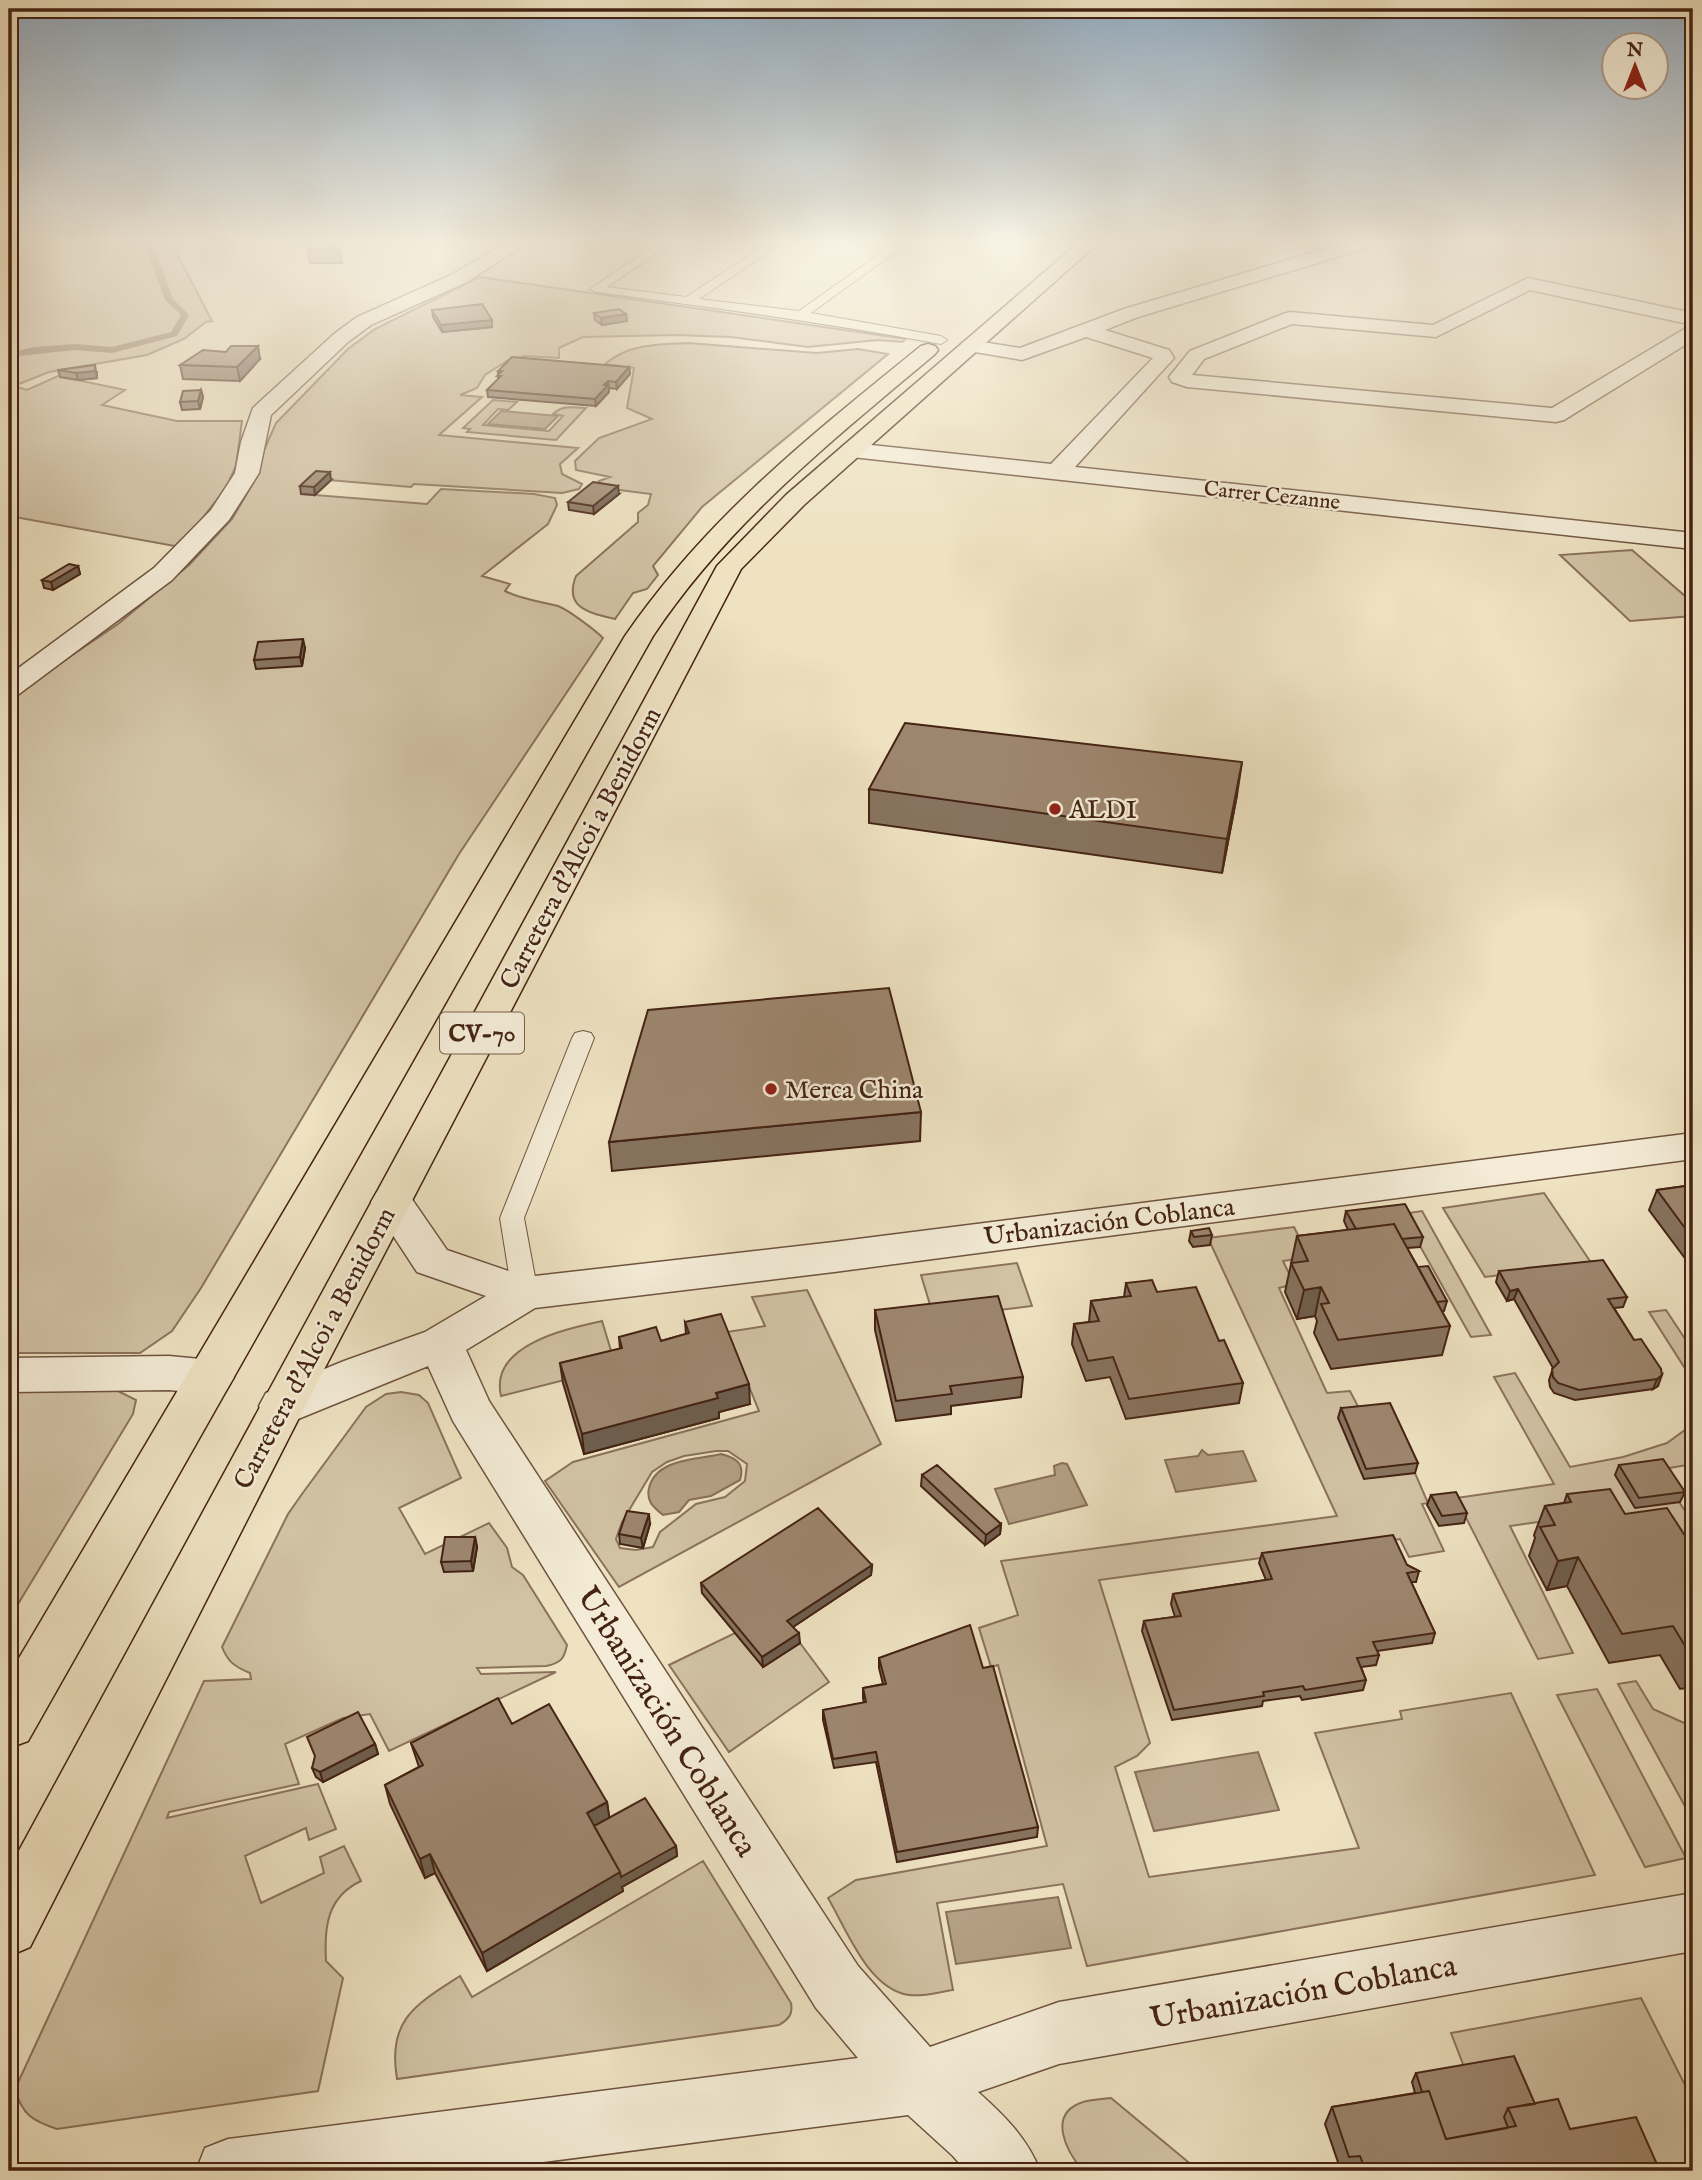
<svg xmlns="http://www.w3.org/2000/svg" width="1702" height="2180" font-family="'IM FELL English',serif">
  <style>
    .green { fill: #d1c2a4; stroke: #8b725c; stroke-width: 2; fill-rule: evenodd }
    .water { fill: #b5a186; stroke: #886f58; stroke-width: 2 }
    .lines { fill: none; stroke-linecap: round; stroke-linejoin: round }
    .stream { fill: #886f58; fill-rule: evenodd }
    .service-casing { stroke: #6f533f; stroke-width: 2 }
    .minor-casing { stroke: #6f533f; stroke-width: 3 }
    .primary-casing { stroke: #452314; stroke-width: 3 }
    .service { fill: #f4ecd7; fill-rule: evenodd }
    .minor { fill: #f4ecd7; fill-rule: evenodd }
    .primary { fill: #eee2c1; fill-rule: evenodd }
    .wall { fill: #87735f; stroke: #452314; stroke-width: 2 }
    .shaded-wall { fill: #6e5e4d; stroke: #452314; stroke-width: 2 }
    .building { fill: #9d866e; stroke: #452314; stroke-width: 2 }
    .poi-dot { fill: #8f2418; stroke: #f4ecd7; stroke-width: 2.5 }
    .labels { text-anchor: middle; stroke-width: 5; stroke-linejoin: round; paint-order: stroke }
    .far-street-label { font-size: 21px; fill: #452314; stroke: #f4ecd7 }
    .shield { fill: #f4ecd7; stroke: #7a5f4e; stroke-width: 2 }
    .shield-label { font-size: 24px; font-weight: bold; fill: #452314 }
    .poi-label { font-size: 26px; fill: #452314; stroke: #f4ecd7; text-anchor: start }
    .street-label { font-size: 26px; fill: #452314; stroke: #f4ecd7 }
    .near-street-label { font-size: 32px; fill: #452314; stroke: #f4ecd7 }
  </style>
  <rect width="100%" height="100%" fill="#eee2c1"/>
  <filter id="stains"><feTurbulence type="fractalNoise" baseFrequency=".00286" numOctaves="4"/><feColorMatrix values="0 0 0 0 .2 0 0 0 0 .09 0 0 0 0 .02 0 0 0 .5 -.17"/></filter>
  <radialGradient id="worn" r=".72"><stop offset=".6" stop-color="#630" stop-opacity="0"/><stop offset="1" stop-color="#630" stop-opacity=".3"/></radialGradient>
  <path class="green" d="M9 244H172L212 321 206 322 184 339 147 355 49 372 14 386 27 390 58 376 125 390 102 405 177 421H242L236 466 226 488 180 547 9 516Z
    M480 277 906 339 902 342 878 340 808 347 731 337 676 335 583 337 559 348V358L524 356 507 361 485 375 477 388 460 395 482 397 439 435 578 448 560 464 562 474 582 484 579 489 562 493 414 484 411 487 317 479 302 494 427 504 441 489 534 494 555 498 557 505 548 524 482 576 510 584 505 591C522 600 540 601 558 606 567 609 595 630 603 638L459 854 201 1288 172 1331 140 1353H9V698L118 624 189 565 232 519 258 475 264 450 276 423 348 349 375 329Z
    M688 343 817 353 858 349 888 354 702 507 653 566 658 575 647 589 633 593 615 619C591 613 563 609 576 576L638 522V513L648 505 651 494 604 488 599 481 610 477 576 470 575 461 599 438 652 419 627 408 634 368 605 364C628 344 659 344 688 343Z
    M493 400 517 402 508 410 498 409 483 425 549 431 563 416 553 414C562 405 573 407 586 408L556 440 467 432 470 429 463 428Z
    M1632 550 1693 603V616L1630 621 1560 555Z
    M1544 1193 1592 1264 1485 1277 1443 1208Z
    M1422 1211 1491 1335 1471 1337 1402 1214Z
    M1294 1227 1309 1257 1283 1261 1294 1284 1279 1288 1327 1393 1350 1391 1363 1416 1415 1473 1428 1503 1422 1504 1444 1551 1409 1557 1400 1539 1099 1580 1150 1743 1137 1756 1115 1767 1149 1877 1359 1848 1315 1733 1402 1719 1400 1711 1511 1693 1595 1875 1087 1966 1063 1884 937 1903 953 1990C939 1992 922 1997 909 1995 868 1989 847 1930 828 1898L856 1880 1047 1846 998 1665 991 1667 979 1628 1018 1615 1001 1561 1337 1516 1208 1238Z
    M1017 1263 1032 1306 934 1318 921 1275Z
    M807 1290 881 1444 619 1587 545 1481 573 1462 759 1411 727 1332 765 1326 752 1297ZM716 1451H728L747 1464 745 1481 725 1497 696 1504 660 1532 653 1547 636 1550 620 1548 616 1539 622 1522 652 1472 667 1462 684 1456Z
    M1666 1310 1693 1351V1381L1649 1312Z
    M602 1321 616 1367 501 1396C489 1345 566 1329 602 1321Z
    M1515 1373 1570 1467 1623 1457 1667 1443 1689 1427H1693V1464L1658 1470 1693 1523V1586L1609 1512 1510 1526 1573 1653 1538 1659 1456 1498 1554 1484 1494 1377Z
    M114 1389 136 1400 133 1414 9 1619V1390Z
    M401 1392 419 1395 428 1403 461 1478 399 1508 425 1554 489 1523 507 1548 512 1567 523 1575 567 1645C564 1659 561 1663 546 1666L477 1668 481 1674 556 1672 389 1751 370 1714 343 1718 285 1744 299 1784 169 1812 167 1818 318 1784 336 1829 309 1840 306 1828 245 1856 261 1903 324 1873 320 1857 344 1846 361 1881C327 1897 324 1927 326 1961L343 1978 318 2091 57 2129C33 2121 22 2115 15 2089L204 1681 251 1679 250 1673C235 1667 228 1662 222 1647L288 1514 302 1494 366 1407 386 1394Z
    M735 1633 763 1667 800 1643 829 1682 729 1752 669 1665Z
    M1636 1681 1653 1709 1693 1727V1821L1618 1684Z
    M1597 1689 1686 1858 1645 1867 1557 1695Z
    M703 1861 791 2003C793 2014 789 2019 779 2025L397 2079C387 2020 415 2005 460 1976L472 1997Z
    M1641 1998 1693 2101V2171H1641L1560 2147 1466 2072 1451 2033Z
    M1111 2098 1199 2171H1083C1067 2152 1046 2114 1083 2102 1092 2099 1102 2099 1111 2098Z"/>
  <path class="water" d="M501 411 558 416 545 429 488 424Z
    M1202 1450 1208 1455 1243 1451 1256 1481 1176 1492 1165 1460 1198 1456Z
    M721 1454C736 1458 745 1463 740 1480L711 1496 689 1500 679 1512 663 1515C653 1507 646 1501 649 1488 656 1458 698 1460 721 1454Z
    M1062 1463 1067 1464 1087 1505 1009 1524 995 1489 1055 1475 1054 1466Z
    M1258 1752 1279 1810 1154 1831 1135 1772Z
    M1058 1897 1071 1948 956 1964 946 1912Z"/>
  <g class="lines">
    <path class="stream" d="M141 244H149L156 253 173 299 189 315 177 336 112 353 75 350 9 357V353L34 347 75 344 112 347 171 332 181 315 165 300 148 253Z"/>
    <defs>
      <path id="service" d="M658 244H671L607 287 686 297 767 244H780L699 299 799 311 894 244H906L811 313 941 336 947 340 941 344C826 323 711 307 596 292L590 289Z
        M583 1031 591 1033 594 1038 524 1218 538 1293 534 1300 525 1302 516 1300 512 1293 500 1218 572 1038 575 1033Z"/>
      <path id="minor" d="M504 244H526L467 282 371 325 348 342 271 415 259 473 229 520 172 580 19 694 9 697V675L154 568 211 510 235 473 241 442 253 408 334 334 357 317 453 274Z
        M1341 244H1370L1367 248 1138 317 1105 330 1169 350 1174 358 1075 467 1693 533V549L852 457 844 455 840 450 844 445 852 443 1051 464 1153 358 1086 337 1022 360 963 350 960 346 963 342 970 340 1020 348 1124 309Z
        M1528 278 1693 313V325L1530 290 1436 337 1292 324 1204 359 1192 375 1552 408 1686 328 1693 326V340L1564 420 1556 422 1187 387 1172 382 1169 377 1190 351 1283 314 1290 312 1433 325Z
        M1693 1133V1159L834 1272 535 1308 466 1350 489 1401 858 1966 930 2047 1059 2002 1693 1893V1951L1059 2064 978 2092C1004 2115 1028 2139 1040 2171H966L953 2156 908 2115 474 2171H196L205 2148 228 2139 858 2058 816 2008 453 1421 428 1366 298 1419 282 1424 266 1419 259 1406 266 1393 344 1361 425 1332 486 1296 417 1272 371 1202 377 1192 392 1188 407 1192 447 1250 526 1277 834 1242Z
        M169 1356 211 1360 227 1365 234 1377 227 1389 211 1394 169 1390 9 1392V1358Z"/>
      <path id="primary" d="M1077 244H1097L804 505 741 569 305 1406 30 1947 9 1956V1869L717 566 786 495Z
        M928 344 935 346 938 350 935 354C833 440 728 523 653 636L28 1741 9 1748V1675L625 636C708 516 810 436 921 346Z"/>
    </defs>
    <use href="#service" class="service-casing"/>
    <use href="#minor" class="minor-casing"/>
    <use href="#primary" class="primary-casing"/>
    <use href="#service" class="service"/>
    <use href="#minor" class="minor"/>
    <use href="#primary" class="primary"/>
  </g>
  <path class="wall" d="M307 244 340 250 342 263H310Z
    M432 310 492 320V327L442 332 433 317Z
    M594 313 626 314 627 321 602 325 595 320Z
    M260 359 240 381 183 379 180 365Z
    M629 367 630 374 617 389 608 388 609 392 596 406 488 397 487 390 498 380V371Z
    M58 370 97 372V378L78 380 60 377Z
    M201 390 203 397 200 409 182 410 180 402Z
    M331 480 315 495 301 494 300 486Z
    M619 494 594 514 569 510 568 502Z
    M78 566 80 574 53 590 44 588 42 580Z
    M305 648 302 666 256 669 254 660Z
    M869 789 1237 795 1222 873 869 823Z
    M921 1112 920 1141 612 1171 609 1142Z
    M1693 1185V1269L1649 1210 1657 1190Z
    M1346 1211 1423 1237 1420 1247 1407 1248 1418 1267 1447 1301 1444 1311 1442 1312 1450 1326 1442 1355 1331 1369 1314 1333 1317 1321 1315 1316 1297 1319 1285 1292 1297 1236 1348 1230 1344 1221Z
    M1191 1231 1212 1235 1210 1245 1193 1247 1189 1241Z
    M1499 1271 1627 1297 1623 1307 1614 1308 1634 1340 1661 1369 1658 1386 1653 1389 1575 1400 1554 1393 1550 1387 1549 1380 1553 1368 1514 1299 1507 1301 1496 1282Z
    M1126 1283 1157 1292 1219 1341 1243 1383 1239 1403 1126 1419 1110 1377 1086 1381 1072 1344 1074 1324 1089 1322 1091 1301 1124 1297Z
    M875 1310 1023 1377 1021 1397 951 1406V1414L896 1421 875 1330Z
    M685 1322 750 1404 719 1412V1418L584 1454 563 1383 560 1363 620 1349 619 1337 661 1341 686 1334Z
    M1341 1408 1418 1463 1415 1473 1364 1479 1338 1418Z
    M1619 1465 1685 1492 1680 1502 1635 1508 1615 1475Z
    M922 1475 1001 1524 1000 1534 985 1545 921 1486Z
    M1567 1494 1625 1514 1693 1548V1687L1680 1689 1660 1655 1609 1663 1567 1586 1547 1590 1529 1556 1535 1538 1534 1535 1545 1506 1564 1503Z
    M1431 1495 1467 1513 1464 1523 1439 1526 1427 1505Z
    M650 1524 643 1548 620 1544 619 1534Z
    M475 1537 477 1547 473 1571 444 1572 441 1562Z
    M1262 1553 1407 1565 1419 1571 1416 1582H1411L1435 1633 1432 1643 1377 1651 1379 1655 1376 1665 1361 1667 1366 1680 1363 1690 1302 1700 1300 1696 1263 1701 1262 1706 1172 1720 1142 1631 1144 1621 1175 1617 1171 1604 1173 1594 1266 1580 1259 1563Z
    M872 1565 871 1575 793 1627 800 1643 763 1667 702 1593 701 1583Z
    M879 1658 983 1668 1038 1827 1037 1837 897 1862 876 1762 834 1768 823 1720V1710L864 1703 863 1698V1688L883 1684 879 1668Z
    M512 1724 607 1802 609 1817 676 1846 677 1856 622 1887 623 1891 487 1971 435 1873 425 1878 390 1804 385 1785 419 1767 411 1743Z
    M375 1744 378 1754 323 1782 316 1777 312 1768Z
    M1416 2073 1535 2104 1570 2129 1660 2171H1341L1325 2124 1332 2107 1415 2093 1412 2082Z"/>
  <path class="shaded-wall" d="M626 314 627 321 602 325 601 318Z
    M492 320V327L442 332 441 325Z
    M258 346 260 359 240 381 237 367Z
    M95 365 97 378 78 380 76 373Z
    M629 367 630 374 617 389 616 382Z
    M608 381 609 392 596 406 595 399Z
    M201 390 203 397 200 409 198 401Z
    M330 472 331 480 315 495 314 487Z
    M618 486 619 494 594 514 593 506Z
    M78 566 80 574 53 590 51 582Z
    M15 611 18 619 9 627V616Z
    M303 639 305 648 302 666 300 657Z
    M1242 762 1237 795 1222 873 1227 839Z
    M1321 1287 1315 1316 1297 1319 1304 1290Z
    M1518 1289 1514 1299 1507 1301 1510 1291Z
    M1662 1375 1658 1386 1653 1389 1657 1379Z
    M749 1384 750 1404 719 1412V1418L584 1454 582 1434 716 1393Z
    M649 1514 650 1524 643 1548 641 1538Z
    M1001 1524 1000 1534 985 1545 986 1535Z
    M475 1537 477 1547 473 1571 471 1561Z
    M1578 1557 1567 1586 1547 1590 1558 1561Z
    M872 1565 871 1575 787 1631V1621Z
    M799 1633 800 1643 763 1667 762 1657Z
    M375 1744 378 1754 323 1782 320 1772Z
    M607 1802 610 1822 591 1827 587 1813Z
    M676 1846 677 1856 622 1887 623 1891 487 1971 482 1953 620 1872Z
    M430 1854 435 1873 425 1878 420 1859Z"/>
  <path class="building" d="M307 244H327L340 250 308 251Z
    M482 304 492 320 441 325 432 310Z
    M619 309 626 314 601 318 594 313Z
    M231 346H258L237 367 180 365 203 350 226 352Z
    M512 357 629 367 616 382 608 381 604 385H608L595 399 487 390 501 376H497L502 371H498Z
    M95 365V371L76 373 58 370Z
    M201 390 198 401 180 402 183 391Z
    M316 471 330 472 314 487 300 486Z
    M593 482 618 486 593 506 568 502Z
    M69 564 78 566 51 582 42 580Z
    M9 610 15 611 9 616Z
    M303 639 300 657 254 660 258 642Z
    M905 723 1242 762 1227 839 869 789Z
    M889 988 921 1112 609 1142 648 1010Z
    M1693 1185V1239L1657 1190Z
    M1405 1204 1423 1237 1402 1239 1394 1224 1356 1229 1346 1211Z
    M1394 1224 1450 1326 1338 1340 1321 1304 1329 1303 1321 1287 1304 1290 1291 1263 1308 1261 1297 1236Z
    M1209 1228 1212 1235 1194 1237 1191 1231Z
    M1603 1260 1627 1297 1608 1299 1634 1340 1641 1339 1661 1369 1662 1375 1657 1379 1579 1390 1558 1383 1553 1377 1552 1369 1559 1362 1518 1289 1510 1291 1499 1271Z
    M1428 1266 1447 1301 1437 1302 1418 1267Z
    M1152 1280 1157 1292 1196 1287 1219 1341 1224 1340 1243 1383 1129 1399 1113 1357 1088 1361 1074 1324 1099 1321 1091 1301 1131 1296 1126 1283Z
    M998 1296 1023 1377 950 1386 952 1394 896 1401 875 1310Z
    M721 1314 749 1384 716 1393 718 1398 582 1434 560 1363 622 1348 619 1337 656 1327 661 1341 689 1333 685 1322Z
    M1390 1403 1418 1463 1366 1469 1341 1408Z
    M1663 1459 1685 1492 1639 1498 1619 1465Z
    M937 1465 1001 1524 986 1535 922 1475Z
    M1610 1489 1625 1514 1667 1508 1693 1548V1567L1691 1568 1693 1572V1659L1673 1626 1622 1634 1578 1557 1558 1561 1540 1527 1555 1525 1545 1506 1571 1502 1567 1494Z
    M1456 1492 1467 1513 1442 1516 1431 1495Z
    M818 1508 872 1565 787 1621 799 1633 762 1657 701 1583Z
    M627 1511 649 1514 641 1538 619 1534Z
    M1393 1535 1407 1565 1419 1571 1407 1573 1435 1633 1373 1642 1379 1655 1357 1658 1366 1680 1305 1690 1303 1686 1263 1692 1264 1696 1174 1710 1144 1621 1181 1616 1173 1594 1272 1579 1262 1553Z
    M445 1537H475L471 1561 441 1562Z
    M970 1625 983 1668 993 1666 1038 1827 897 1852 876 1752 833 1759 823 1710 866 1702 863 1688 886 1684 879 1658Z
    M498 1698 512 1724 549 1704 607 1802 587 1813 620 1872 482 1953 430 1854 420 1859 385 1785 423 1765 411 1743Z
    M358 1712 375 1744 320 1772 312 1768 315 1756 307 1737Z
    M645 1798 676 1846 621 1877 620 1872 594 1826Z
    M1514 2056 1535 2104 1508 2108 1504 2117 1508 2128 1446 2139 1429 2091 1422 2092 1416 2073Z
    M1429 2091 1446 2139 1516 2126 1508 2108 1558 2099 1570 2129 1636 2117 1660 2171H1366L1360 2156 1349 2157 1332 2107Z"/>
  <linearGradient id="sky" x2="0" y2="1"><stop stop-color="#93acc1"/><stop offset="0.44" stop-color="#f7f2e3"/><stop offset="1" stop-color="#f7f2e3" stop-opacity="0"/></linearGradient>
  <rect width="1702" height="549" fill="url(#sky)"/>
  <g class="poi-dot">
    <circle cx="1055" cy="809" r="7"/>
    <circle cx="771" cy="1089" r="7"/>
  </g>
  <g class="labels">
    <g class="far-street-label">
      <text transform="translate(1272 495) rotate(6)" y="7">Carrer Cezanne</text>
    </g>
    <rect class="shield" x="440" y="1012.5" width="84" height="41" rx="5"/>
    <g class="shield-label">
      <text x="482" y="1041">CV-70</text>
    </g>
    <g class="poi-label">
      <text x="1069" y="818">ALDI</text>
      <text x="785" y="1098">Merca China</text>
    </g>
    <g class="street-label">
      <text transform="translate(580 848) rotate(-62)" y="9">Carretera d'Alcoi a Benidorm</text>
      <text transform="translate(1109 1221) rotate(-7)" y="9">Urbanización Coblanca</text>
      <text transform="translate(314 1348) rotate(-62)" y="9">Carretera d'Alcoi a Benidorm</text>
    </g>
    <g class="near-street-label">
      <text transform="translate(668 1721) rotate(58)" y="11">Urbanización Coblanca</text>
      <text transform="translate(1303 1991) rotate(-10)" y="11">Urbanización Coblanca</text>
    </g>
  </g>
  <rect width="1702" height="2180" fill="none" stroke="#eee2c1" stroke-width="35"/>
  <rect x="10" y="10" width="1681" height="2159" fill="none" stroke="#452314" stroke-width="3.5"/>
  <rect x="18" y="18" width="1667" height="2145" fill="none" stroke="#452314" stroke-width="2"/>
  <g transform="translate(1635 66)"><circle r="33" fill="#f4ecd7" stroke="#ae9c89" stroke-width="2"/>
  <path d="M0-5L12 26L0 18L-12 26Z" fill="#8f2418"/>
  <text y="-10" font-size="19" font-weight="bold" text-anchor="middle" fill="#452314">N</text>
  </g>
  <rect width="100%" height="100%" filter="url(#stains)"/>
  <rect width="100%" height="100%" fill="url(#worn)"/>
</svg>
